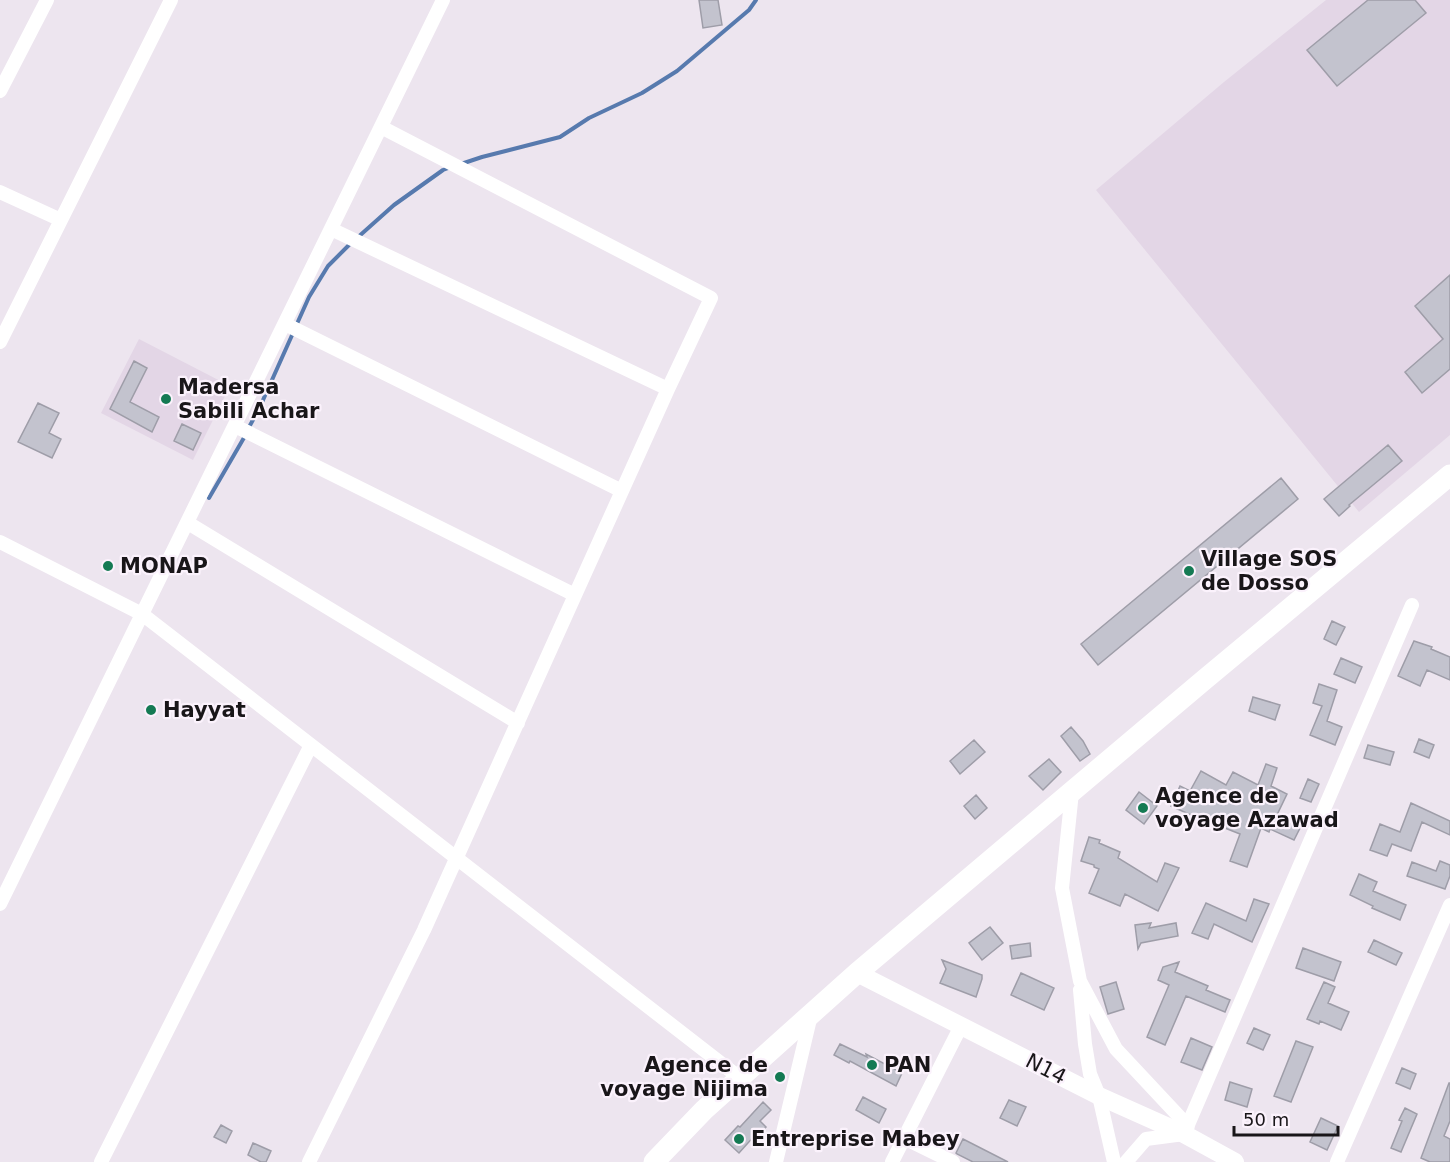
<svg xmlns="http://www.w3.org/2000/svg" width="1450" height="1162" font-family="'DejaVu Sans',sans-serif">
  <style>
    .built { fill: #e3d6e6 }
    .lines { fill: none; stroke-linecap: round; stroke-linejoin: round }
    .stream { stroke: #577aae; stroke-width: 4 }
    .building { fill: #c3c3ce; stroke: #9e9da8; stroke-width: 1.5 }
    .minor { stroke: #fff; stroke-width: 14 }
    .major { stroke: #fff; stroke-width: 18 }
    .highway { stroke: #fff; stroke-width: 21 }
    .poi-dot { fill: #147a53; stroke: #fbf2fc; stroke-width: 2 }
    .labels { text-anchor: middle; stroke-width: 4.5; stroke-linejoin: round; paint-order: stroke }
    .poi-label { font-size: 21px; font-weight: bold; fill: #191619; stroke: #fbf2fc; text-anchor: start }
    .street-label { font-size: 21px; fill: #191619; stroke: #fbf2fc }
  </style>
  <rect width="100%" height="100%" fill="#ede5ef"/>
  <path class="built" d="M1326 0H1450V435L1359 512 1096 190 1224 82Z
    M139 339 230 386 193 460 101 413Z"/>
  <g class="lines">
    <path class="stream" d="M461 164 482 157 560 137 589 118 642 93 677 71 749 10 756 0
      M357 238 394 205 443 170 451 167
      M296 326 309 297 328 266 351 243
      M248 429 259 409 293 333
      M209 498 245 436"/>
  </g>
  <path class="building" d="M699 0H718L722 25 703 28Z
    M1368 0H1415L1426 13 1337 86 1307 50Z
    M1450 275V369L1422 393 1405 372 1443 339 1415 306Z
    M134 361 147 368 130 402 159 417 152 432 110 409Z
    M38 403 59 413 49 433 61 439 52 458 18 442Z
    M182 424 201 433 193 450 174 441Z
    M1388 445 1402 461 1349 505 1350 506 1339 516 1324 499Z
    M1281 478 1298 499 1098 665 1081 644Z
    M1332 621 1345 627 1336 645 1324 639Z
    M1414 641 1432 647 1431 649 1450 657V680L1427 670 1420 686 1398 676Z
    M1341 658 1362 667 1355 683 1334 674Z
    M1319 684 1337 690 1327 721 1342 727 1335 745 1310 735 1322 706 1313 703Z
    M1253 697 1280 705 1275 720 1249 711Z
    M1071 727 1083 741 1090 754 1080 761 1061 736Z
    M1419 739 1434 745 1429 758 1414 752Z
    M974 740 985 752 960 774 950 761Z
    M1368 745 1394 752 1390 765 1364 758Z
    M1049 759 1061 772 1043 790 1029 776Z
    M1266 764 1277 768 1271 786 1287 794 1276 817 1300 828 1294 840 1270 829 1269 832 1261 828 1247 867 1230 861 1240 834 1202 819V820L1171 806 1180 786 1190 791 1201 771 1226 785 1233 772 1258 785Z
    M1308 779 1319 784 1311 802 1300 798Z
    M1139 792 1157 806 1144 824 1126 810Z
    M976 795 987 808 975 819 964 806Z
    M1411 803 1450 821V835L1422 822 1411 851 1392 844 1387 856 1370 850 1380 824 1400 832Z
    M1089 837 1100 840 1099 843 1120 852 1118 858 1157 882 1165 863 1179 868 1158 911 1125 894 1120 906 1089 893 1099 869 1094 867V865L1081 861Z
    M1440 861 1450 865V876L1445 889 1407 876 1412 862 1436 871Z
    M1359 874 1377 882 1373 891 1406 905 1400 920 1372 908 1373 906 1350 895Z
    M1254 899 1269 904 1252 942 1214 924 1208 939 1192 933 1206 903 1246 921Z
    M1151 923 1149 928 1176 923 1178 936 1141 943 1138 949 1135 925Z
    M990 927 1003 943 982 960 969 943Z
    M1374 940 1402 953 1396 965 1368 952Z
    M1030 943 1031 956 1012 959 1010 946Z
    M1303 948 1341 962 1334 981 1296 968Z
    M942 960 982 975V979L976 997 940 983 946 969Z
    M1179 962 1175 972 1208 986 1206 990 1230 1000 1225 1012 1186 996 1165 1045 1147 1037 1169 985 1158 980 1163 967Z
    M1021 973 1054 988 1044 1010 1011 995Z
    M1116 982 1124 1009 1108 1014 1100 987Z
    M1324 982 1335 987 1328 1003 1349 1012 1341 1030 1320 1021 1319 1024 1307 1019Z
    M1254 1028 1270 1035 1263 1050 1247 1043Z
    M1191 1038 1212 1047 1202 1070 1181 1062Z
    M1296 1041 1313 1047 1291 1102 1274 1096Z
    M840 1044 867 1057 866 1054 902 1073 896 1086 850 1061 849 1063 834 1055Z
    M1402 1068 1416 1074 1410 1089 1396 1083Z
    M1230 1082 1252 1089 1247 1107 1225 1100Z
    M1449 1083H1450V1121L1444 1136 1450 1139V1162H1430L1421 1158Z
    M863 1097 886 1109 879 1123 856 1110Z
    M1009 1100 1026 1107 1017 1126 1000 1118Z
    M763 1102 771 1110 760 1121 766 1127 758 1136 756 1134 739 1153 725 1140 738 1126 740 1127Z
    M1405 1108 1417 1114 1401 1152 1391 1148 1402 1121 1399 1120Z
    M1321 1118 1338 1126 1327 1150 1310 1142Z
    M221 1125 232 1131 226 1143 214 1137Z
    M963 1139 1008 1162H973L957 1154 956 1153Z
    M253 1143 271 1151 266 1162H261L248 1155Z"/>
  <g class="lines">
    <path class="minor" d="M0 91 47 0
      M0 192 61 220
      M331 229 668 389
      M285 324 622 491
      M0 342 171 0
      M235 426 575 595
      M188 523 518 723
      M0 542 142 614 740 1078
      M1072 792 1062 888 1080 981 1116 1049 1188 1126
      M0 904 443 0
      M1080 990 1085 1044 1090 1074 1099 1096 1114 1162
      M904 1138 953 1162
      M101 1162 311 745
      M309 1162 424 930 668 389 711 298 381 127
      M776 1162 811 1015
      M892 1162 961 1026
      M1126 1162 1146 1139 1184 1134 1412 605
      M1337 1162 1450 905"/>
    <path class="major" d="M857 973 1099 1096 1184 1134 1235 1162"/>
    <path class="highway" d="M654 1162 704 1110 857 973 1204 680 1450 475"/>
  </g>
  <g class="poi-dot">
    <circle cx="166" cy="399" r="6"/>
    <circle cx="108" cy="566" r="6"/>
    <circle cx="1189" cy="571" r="6"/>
    <circle cx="151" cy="710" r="6"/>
    <circle cx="1143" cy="808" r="6"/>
    <circle cx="872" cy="1065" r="6"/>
    <circle cx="780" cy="1077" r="6"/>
    <circle cx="739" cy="1139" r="6"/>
  </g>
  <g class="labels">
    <g class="poi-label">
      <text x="178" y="394">Madersa<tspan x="178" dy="24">Sabili Achar</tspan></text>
      <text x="1201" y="566">Village SOS<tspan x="1201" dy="24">de Dosso</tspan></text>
      <text x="120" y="573">MONAP</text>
      <text x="163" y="717">Hayyat</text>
      <text x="1155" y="803">Agence de<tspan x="1155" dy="24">voyage Azawad</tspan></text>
      <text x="768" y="1072" text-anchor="end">Agence de<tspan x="768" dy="24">voyage Nijima</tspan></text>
      <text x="884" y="1072">PAN</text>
      <text x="751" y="1146">Entreprise Mabey</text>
    </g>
    <g class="street-label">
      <text transform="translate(1046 1069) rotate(27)" y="7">N14</text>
    </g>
  </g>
  <path d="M1234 1126v9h104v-9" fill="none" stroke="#191619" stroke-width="3"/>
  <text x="1243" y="1126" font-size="18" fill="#191619" stroke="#fbf2fc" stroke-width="4.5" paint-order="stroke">50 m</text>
</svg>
